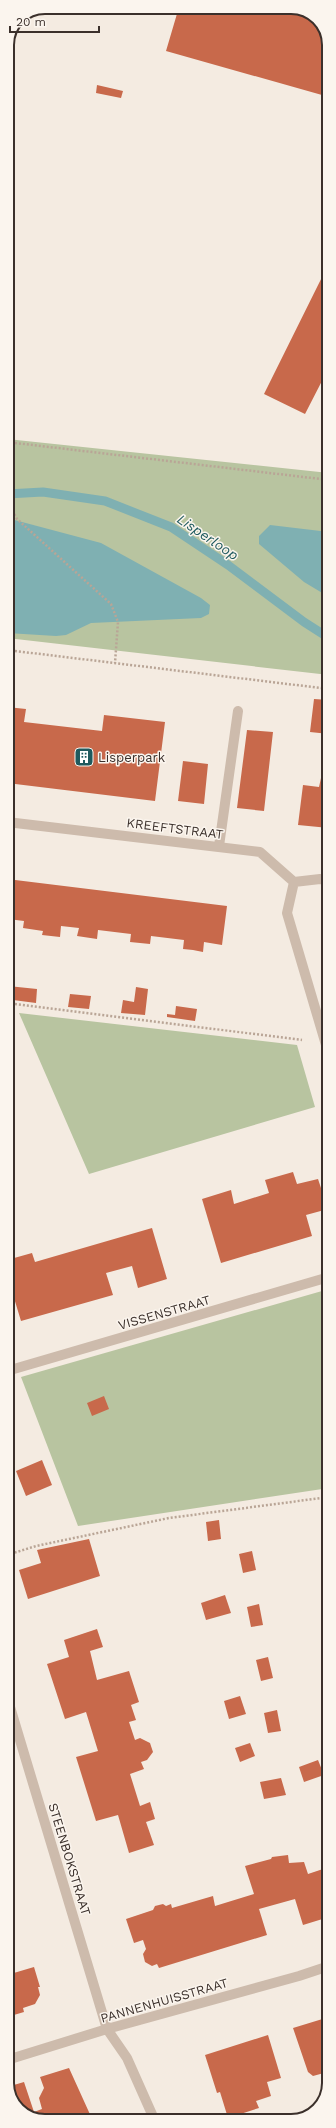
<svg xmlns="http://www.w3.org/2000/svg" width="336" height="2128" font-family="'Work Sans',sans-serif">
  <style>
    .green { fill: #b8c4a0 }
    .water { fill: #7fb0b2 }
    .lines { fill: none; stroke-linecap: round; stroke-linejoin: round }
    .stream { stroke: #7fb0b2; stroke-width: 9 }
    .building { fill: #c8694b }
    .path { stroke: #b9a596; stroke-width: 2.5; stroke-dasharray: 2 2; stroke-linecap: butt }
    .lane { stroke: #cdbbac; stroke-width: 10 }
    .street { stroke: #cdbbac; stroke-width: 10 }
    .labels { text-anchor: middle; stroke-width: 3; stroke-linejoin: round; paint-order: stroke }
    .poi-label { font-size: 13px; fill: #3b302b; stroke: #fbf5ee; text-anchor: start }
    .street-label { font-size: 13px; fill: #3b302b; stroke: #fbf5ee }
    .water-label { font-size: 14px; font-style: italic; fill: #1f5a5e; stroke: #fbf5ee }
    .rim { fill: none; stroke: #3b302b; stroke-width: 2 }
  </style>
  <rect width="100%" height="100%" fill="#f4ebe1"/>
  <path class="green" d="M7 439 329 473V675L7 638Z
    M19 1013 297 1045 315 1107 89 1174Z
    M329 1289V1488L78 1526 21 1377Z"/>
  <path class="water" d="M7 518 101 543 201 598 210 605 209 614 201 618 91 623 66 635 56 636 7 633Z
    M270 525 329 532V597L304 582 259 544V536Z"/>
  <g class="lines">
    <path class="stream" d="M7 494 43 492 105 501 171 527 228 565 304 622 329 638"/>
  </g>
  <path class="building" d="M179 7H296L318 18 329 40V97L166 51Z
    M97 85 123 91 121 98 96 93Z
    M329 263V379L324 377 305 414 264 394Z
    M314 699 329 700V734L310 732Z
    M7 707 26 709 24 722 102 731 104 715 165 722 155 801 7 783Z
    M247 730 273 732 264 811 237 808Z
    M183 761 208 764 204 804 178 801Z
    M321 778 329 779V828L298 825 303 785 319 787Z
    M7 879 227 906 222 945 204 942 203 952 193 950 183 949 184 940 151 936 150 944 130 942 131 934 98 930 97 939 77 936 79 928 61 926 60 937 42 935 43 931 23 928 24 921 8 919Z
    M8 986 37 989 36 1003 13 1000Z
    M136 987 148 989 145 1015 121 1013 123 1000 134 1002Z
    M70 994 91 996 89 1009 68 1007Z
    M176 1006 197 1009 195 1021 167 1017V1014L175 1015Z
    M293 1172 297 1184 318 1179 328 1209 306 1215 312 1236 221 1263 202 1199 231 1190 234 1204 269 1193 265 1180Z
    M152 1228 167 1279 138 1288 132 1266 106 1273 113 1295 21 1321 7 1275V1260L32 1253 35 1262Z
    M104 1396 109 1409 92 1416 87 1403Z
    M42 1460 52 1485 26 1496 16 1471Z
    M7 1479 10 1487 7 1489Z
    M219 1520 221 1539 208 1541 206 1522Z
    M89 1539 100 1576 28 1599 19 1570 41 1563 37 1550Z
    M252 1551 256 1570 243 1573 239 1554Z
    M225 1595 231 1613 206 1620 201 1603Z
    M259 1604 263 1625 251 1627 247 1607Z
    M97 1629 103 1647 90 1651 97 1680 129 1671 139 1702 131 1705 136 1720 129 1722 135 1740 140 1738 150 1743 153 1752 147 1760 141 1762 144 1769 130 1774 140 1806 150 1802 155 1819 146 1822 154 1845 129 1853 118 1815 96 1821 76 1757 98 1751 86 1712 65 1719 47 1664 69 1657 64 1640Z
    M268 1657 273 1678 261 1681 256 1660Z
    M240 1696 246 1714 229 1719 224 1701Z
    M277 1710 281 1731 268 1733 264 1713Z
    M250 1743 255 1756 240 1762 235 1748Z
    M318 1760 324 1775 304 1782 299 1767Z
    M281 1778 286 1795 264 1799 260 1782Z
    M288 1855 289 1863 304 1862 308 1874 323 1869 321 1863 329 1861V1917L303 1925 295 1899 259 1909 267 1935 159 1968 157 1964 152 1966 145 1962 143 1954 146 1949 143 1940 134 1943 126 1919 153 1910 155 1906 163 1904 166 1906 171 1904 172 1908 213 1896 215 1906 254 1894 245 1866 271 1859 272 1857Z
    M34 1967 40 1987H38L40 1995 35 2004 23 2008 24 2012 7 2017V1975Z
    M329 2017V2075L325 2076 324 2073 313 2076 308 2072 293 2028Z
    M268 2035 281 2078 267 2082 271 2096 256 2101 259 2108 228 2118 220 2092 217 2093 205 2055Z
    M69 2068 93 2121H40L18 2110 7 2087 24 2082 34 2112 42 2109 39 2098 44 2088 40 2077Z"/>
  <g class="lines">
    <path class="path" d="M7 442 329 480
      M7 500 17 519 111 604 118 622 115 663
      M7 650 329 689
      M7 1003 302 1040
      M7 1555 36 1546 169 1518 329 1497"/>
    <path class="lane" d="M219 846 238 711"/>
    <path class="street" d="M7 822 260 852 294 882 320 879 329 880
      M294 882 287 913 329 1055
      M7 1371 329 1277
      M7 1697 107 2029 127 2058 155 2121
      M7 2060 107 2029 299 1976 329 1966"/>
  </g>
  <defs>
    <symbol id="building-square" viewBox="-11 -11 22 22"><rect x="-9" y="-9" width="18" height="18" rx="4" fill="#1f5a5e" stroke="#fbf5ee"/><path d="M-4-6H4V6H1V3H-1V6H-4ZM-2.5-4.3h1.7v1.8h-1.7ZM.8-4.3h1.7v1.8H.8ZM-2.5-1h1.7V.8h-1.7ZM.8-1h1.7V.8H.8Z" fill="#fff"/></symbol>
  </defs>
  <g fill-rule="evenodd">
    <use href="#building-square" x="73" y="746" width="22" height="22"/>
  </g>
  <g class="labels">
    <g class="poi-label">
      <text x="98" y="762">Lisperpark</text>
    </g>
    <g class="street-label">
      <text transform="translate(175 828) rotate(7)" y="5">KREEFTSTRAAT</text>
      <text transform="translate(164 1312) rotate(-16)" y="5">VISSENSTRAAT</text>
      <text transform="translate(70 1859) rotate(73)" y="5">STEENBOKSTRAAT</text>
      <text transform="translate(164 2000) rotate(-16)" y="5">PANNENHUISSTRAAT</text>
    </g>
    <g class="water-label">
      <text transform="translate(208 537) rotate(34)" y="5">Lisperloop</text>
    </g>
  </g>
  <path d="M0 0H336V2128H0ZM45 14H291A31 31 0 0 1 322 45V2083A31 31 0 0 1 291 2114H45A31 31 0 0 1 14 2083V45A31 31 0 0 1 45 14Z" fill="#fbf5ee" fill-rule="evenodd"/>
  <path class="rim" d="M45 14H291A31 31 0 0 1 322 45V2083A31 31 0 0 1 291 2114H45A31 31 0 0 1 14 2083V45A31 31 0 0 1 45 14Z"/>
  <path d="M10 26v6h89v-6" fill="none" stroke="#3b302b" stroke-width="2"/>
  <text x="16" y="26" font-size="12" fill="#3b302b" stroke="#fbf5ee" stroke-width="3" paint-order="stroke">20 m</text>
</svg>
